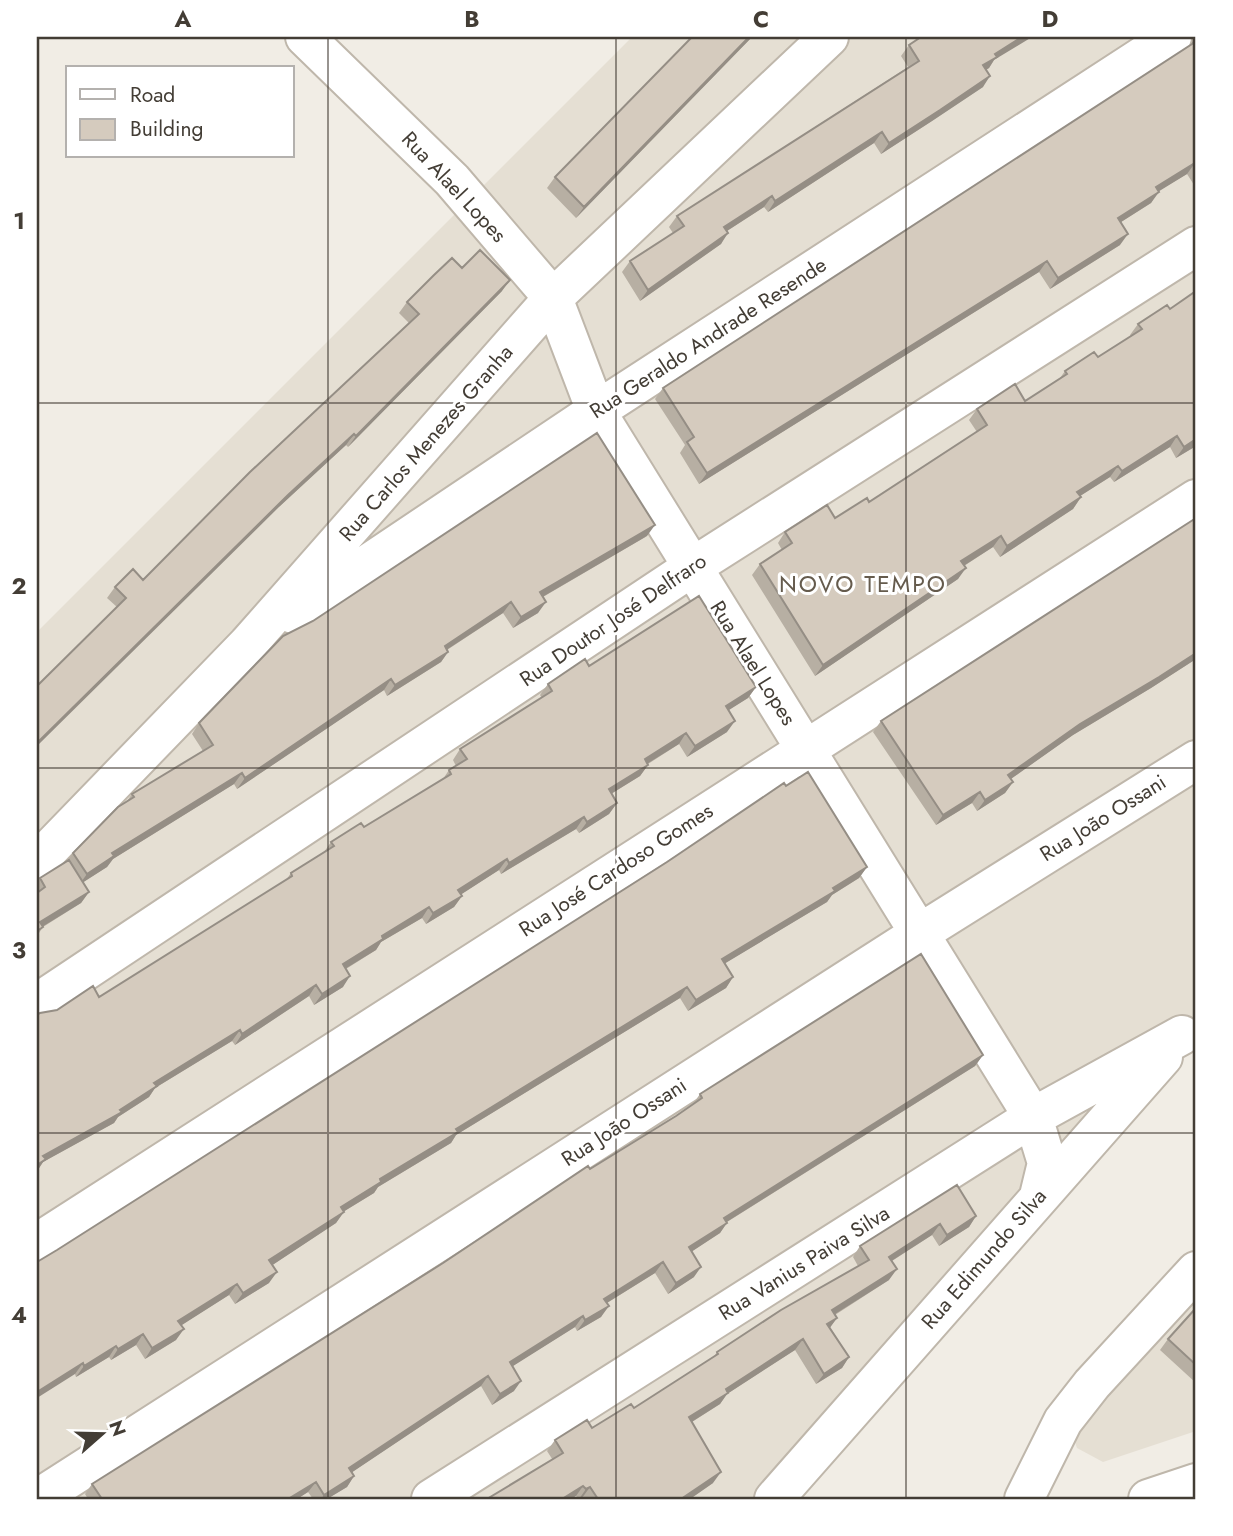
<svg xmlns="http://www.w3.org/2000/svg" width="1233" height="1536" font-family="Jost,sans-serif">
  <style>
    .residential { fill: #e5dfd3 }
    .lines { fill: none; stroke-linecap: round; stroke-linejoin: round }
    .minor-casing { stroke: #bfb7ab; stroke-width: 42 }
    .minor { stroke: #fff; stroke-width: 38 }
    .wall { fill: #b7afa3 }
    .shaded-wall { fill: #958e85 }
    .building { fill: #d5cbbe; stroke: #958e85; stroke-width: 2 }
    .grid { fill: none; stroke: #433d35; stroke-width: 2; stroke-opacity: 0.55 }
    .labels { text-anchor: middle; stroke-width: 6; stroke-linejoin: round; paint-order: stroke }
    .street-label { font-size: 21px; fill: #433d35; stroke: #fff }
    .neighbourhood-label { font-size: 23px; letter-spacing: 2px; fill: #655b4d; stroke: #fff }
    .neatline { fill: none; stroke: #433d35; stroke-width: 2.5 }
    .grid-label { font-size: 23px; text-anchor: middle; font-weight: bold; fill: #433d35 }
  </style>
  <rect width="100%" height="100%" fill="#f1ede5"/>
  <path class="residential" d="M632 37H1196V1024L781 1499H37V632Z
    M1196 1279V1431L1103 1462 1077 1448 1068 1421Z"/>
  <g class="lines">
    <defs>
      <path id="minor" d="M305 37 452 180 553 298 596 411 1033 1117 1047 1163 1039 1196
        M293 614 596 411 1172 37
        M37 862 248 644 553 298 829 37
        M37 1003 694 566 1196 246
        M37 1243 1196 499
        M37 1499 920 933 1196 760
        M431 1499 1033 1117 1182 1035
        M774 1499 1163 1057
        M1024 1499 1063 1421 1092 1384 1196 1271
        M1148 1499 1196 1483"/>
    </defs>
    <use href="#minor" class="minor-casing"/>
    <use href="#minor" class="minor"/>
  </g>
  <path class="wall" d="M752 37 576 218 547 188 555 177Z
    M1192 37H1196V188L1187 174 1158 191 1151 203 1121 222 1120 245 1050 289 1039 272 699 484 680 453 685 445 655 399 663 388 1192 44Z
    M909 45 994 60 989 68 986 70 983 87 932 121 881 154 874 143 768 212 764 207 727 231 721 244 640 301 622 272 630 261 673 233 669 227 677 216 908 67 901 56Z
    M462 268 502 291 348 447 346 445 280 506 117 607 107 598 115 587 143 580 409 323 399 313 407 302Z
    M1196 291V446L1176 458 1170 447 1114 482 1110 477 1080 496 1081 497 1073 509 1000 557 993 547 964 566 958 579 815 676 752 575 760 564 782 550 778 543 785 532 835 518 869 502 977 432 969 420 977 409 1025 401 1060 378 1065 371 1098 357 1131 336 1130 335 1138 324 1170 309Z
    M1196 518V659L1151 688 1073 735 1010 779 1013 782 1005 793 977 811 972 803 936 825 873 732 881 721Z
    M647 536 543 597 538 613 513 628 503 613 447 650 448 652 441 662 387 696 384 690 237 789 234 784 113 859 107 867 83 882 89 892 81 903 43 927 37 936V883L40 878 67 861 73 853 127 801 132 794 203 751 192 734 199 723Z
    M589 666 756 687 748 698 728 710 727 732 687 757 679 744 648 764V765L640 776 611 794 617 803 609 814 579 833 576 829 501 874 499 870 461 894 462 896 454 907 426 924 422 918 381 942 376 950 346 969 343 987 314 1005 309 996 235 1045 232 1041 155 1088 149 1097 118 1117 114 1123 43 1162 38 1170 57 1010 99 997 286 880 291 873 324 852 331 842 364 827 443 779 449 770 456 766 453 760 460 749 542 698 540 695 548 684Z
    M867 867 859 878 832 895 827 902 725 963 733 977 726 988 688 1011 680 998 456 1135 451 1143 378 1187 374 1193 343 1212 336 1223 272 1265 269 1283 235 1304 229 1295 181 1325 176 1340 145 1359 136 1345 111 1360 109 1357 76 1377 37 1262Z
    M983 1055 975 1066 727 1222 720 1233 692 1251 694 1277 668 1294 655 1273 607 1303 601 1317 577 1331 575 1327 512 1366 514 1391 492 1405 481 1386 352 1472 354 1476 347 1487 327 1499H313L308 1492 297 1499H88L85 1494 92 1484 676 1116 693 1104 700 1094Z
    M957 1185 976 1216 969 1227 939 1246 932 1235 892 1261 889 1280 835 1315 837 1318 830 1327 849 1357 842 1368 816 1384 795 1350 727 1394 720 1404 692 1422 713 1483 690 1499H583L582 1498 578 1499 547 1451 555 1440 592 1428 634 1408 713 1358 717 1352 858 1266 853 1257 860 1246Z
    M1196 1310V1383L1160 1350 1168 1339Z"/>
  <path class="shaded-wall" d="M749 37H752L576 218 584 207Z
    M1022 37H1032L994 60 989 68 975 76 983 65 995 54Z
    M990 76 983 87 932 121 881 154 889 143Z
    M882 132 874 143 768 212 775 201Z
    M1195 163 1187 174 1148 198 1156 187Z
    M1159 192 1151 203 1110 229 1118 218Z
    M772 196 764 207 716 238 724 227Z
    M728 233 721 244 640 301 648 290Z
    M1128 234 1120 245 1050 289 1058 278Z
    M1047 261 1039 272 699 484 707 473Z
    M510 280 502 291 348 447 356 436Z
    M354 434 346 445 280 506 37 746V743L288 495Z
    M1177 436 1170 447 1114 482 1122 471Z
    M1196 439V446L1176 458 1184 447Z
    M1118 466 1110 477 1069 503 1077 492Z
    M1081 497 1073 509 1000 557 1007 546Z
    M655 525 647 536 532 603 540 592Z
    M1001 536 993 547 954 572 961 561Z
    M966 568 958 579 815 676 823 665Z
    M511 602 503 613 437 656 445 646Z
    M546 602 538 613 513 628 521 617Z
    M448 652 441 662 387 696 395 685Z
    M1196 653V659L1151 688 1073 735 1001 786 1008 775 1080 724Z
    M391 679 384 690 237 789 245 778Z
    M756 687 748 698 718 717 726 706Z
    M735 721 727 732 687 757 695 746Z
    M686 733 679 744 637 770 645 759Z
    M648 765 640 776 601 800 609 789Z
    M242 773 234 784 113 859 107 867 79 885 87 874 112 853Z
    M1013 782 1005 793 977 811 985 800Z
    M980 792 972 803 936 825 943 815Z
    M617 803 609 814 579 833 587 822Z
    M584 817 576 829 501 874 509 863Z
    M507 859 499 870 451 901 458 890Z
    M867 867 859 878 832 895 827 902 714 970 722 959Z
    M89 892 81 903 37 930 40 922Z
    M462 896 454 907 426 924 433 913Z
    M429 907 422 918 381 942 376 950 335 975 343 964 382 936Z
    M350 976 343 987 314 1005 322 994Z
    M733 977 726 988 688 1011 696 1000Z
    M316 985 309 996 235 1045 242 1034Z
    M687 987 680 998 456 1135 451 1143 378 1187 374 1193 333 1218 341 1207 380 1179 456 1129Z
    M240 1030 232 1041 155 1088 149 1097 118 1117 114 1123 43 1162 37 1171V1165L43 1156 120 1110 154 1083Z
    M983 1055 975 1066 717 1228 724 1218Z
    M344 1212 336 1223 262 1272 269 1260Z
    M976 1216 969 1227 939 1246 947 1235Z
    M727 1223 720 1233 682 1258 689 1247Z
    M940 1224 932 1235 882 1267 889 1257Z
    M663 1262 655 1273 597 1309 604 1299Z
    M701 1267 694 1277 668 1294 676 1283Z
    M897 1269 889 1280 824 1321 832 1310Z
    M277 1272 269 1283 235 1304 243 1293Z
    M237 1284 229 1295 171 1332 178 1321Z
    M609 1306 601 1317 577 1331 585 1320Z
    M583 1316 575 1327 502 1373 510 1362Z
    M837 1318 829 1329 827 1324Z
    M184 1329 176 1340 145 1359 152 1348Z
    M143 1334 136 1345 111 1360 118 1349Z
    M803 1339 795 1350 727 1394 720 1404 682 1428 689 1417 726 1389Z
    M116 1346 109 1357 76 1377 84 1366Z
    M849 1357 842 1368 816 1384 824 1374Z
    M83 1363 75 1374 37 1398V1392Z
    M488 1376 481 1386 342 1479 349 1468Z
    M521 1381 514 1391 492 1405 500 1394Z
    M721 1472 713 1483 690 1499H681Z
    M354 1476 347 1487 327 1499H321L324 1495Z
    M316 1482 308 1492 297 1499H288Z
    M583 1486 576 1496 571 1499H562Z
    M590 1487 582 1498 579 1499 586 1489Z"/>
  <path class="building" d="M692 37H749L584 207 555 177Z
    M921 37H1022L995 54 997 57 983 65 990 76 940 110 889 143 882 132 775 201 772 196 724 227 728 233 648 290 630 261 684 226 677 216 919 61 909 45Z
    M1196 39V165L1195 163 1156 187 1159 192 1118 218 1128 234 1058 278 1047 261 707 473 687 442 694 437 663 388 1192 44Z
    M480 250 510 280 356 436 354 434 288 495 37 743V686L126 598 115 587 133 569 143 580 250 472 419 314 407 302 434 275 452 258 462 268Z
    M1196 291V439L1184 447 1177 436 1122 471 1118 466 1077 492 1081 497 1007 546 1001 536 961 561 966 568 823 665 760 564 792 543 785 532 827 505 835 518 867 498 869 502 987 425 977 409 1015 384 1025 401 1067 374 1065 371 1094 352 1098 357 1142 329 1138 324 1167 305 1170 309Z
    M597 433 655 525 540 592 546 602 521 617 511 602 445 646 448 652 395 685 391 679 245 778 242 773 112 853 114 856 87 874 73 853 118 807 134 797 132 794 213 745 199 723 283 636 313 621Z
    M1196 518V653L1159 677 1080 724 1008 775 1013 782 985 800 980 792 943 815 881 721Z
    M699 596 756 687 726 706 735 721 695 746 686 733 645 759 648 765 609 789 617 803 587 822 584 817 509 863 507 859 458 890 462 896 433 913 429 907 382 936 383 939 343 964 350 976 322 994 316 985 242 1034 240 1030 154 1083 157 1086 120 1110 122 1112 43 1156 46 1159 37 1165V1015L40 1013 57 1010 93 986 99 997 292 876 291 873 334 846 331 842 361 823 364 827 451 774 449 770 467 759 460 749 552 691 548 684 585 659 589 666Z
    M808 772 867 867 833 888 835 891 722 959 733 977 696 1000 687 987 456 1129 458 1132 380 1179 381 1182 341 1207 344 1212 269 1260 277 1272 243 1293 237 1284 178 1321 184 1329 152 1348 143 1334 118 1349 116 1346 84 1366 83 1363 37 1392V1262L57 1250 667 862 784 783 786 786Z
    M69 860 89 892 40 922 43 927 37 931V893L45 887 40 878Z
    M921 954 983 1055 724 1218 727 1223 689 1247 701 1267 676 1283 663 1262 604 1299 609 1306 585 1320 583 1316 510 1362 521 1381 500 1394 488 1376 349 1468 354 1476 324 1495 316 1482 288 1499H102L92 1484 443 1263 588 1166 590 1169 676 1116 702 1098 700 1094Z
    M957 1185 976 1216 947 1235 940 1224 889 1257 897 1269 832 1310 837 1318 827 1324 849 1357 824 1374 803 1339 726 1389 728 1393 689 1417 721 1472 681 1499H598L590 1487 586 1489 583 1486 562 1499H487L563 1453 555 1440 587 1420 592 1428 631 1404 634 1408 718 1354 717 1352 781 1310 869 1260 860 1246Z
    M1195 1309 1196 1310V1365L1168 1339Z"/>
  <path class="grid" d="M328 37V1499M616 37V1499M906 37V1499M37 403H1196M37 768H1196M37 1133H1196"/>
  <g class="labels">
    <g class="street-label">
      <text transform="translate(454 187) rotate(47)" y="7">Rua Alael Lopes</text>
      <text transform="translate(708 338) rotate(-33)" y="7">Rua Geraldo Andrade Resende</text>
      <text transform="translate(426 443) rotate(-49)" y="7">Rua Carlos Menezes Granha</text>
      <text transform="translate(613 620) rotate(-34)" y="7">Rua Doutor José Delfraro</text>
      <text transform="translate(753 663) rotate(58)" y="7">Rua Alael Lopes</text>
      <text transform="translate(1103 818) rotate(-32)" y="7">Rua João Ossani</text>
      <text transform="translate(616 870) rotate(-33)" y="7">Rua José Cardoso Gomes</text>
      <text transform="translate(624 1122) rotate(-33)" y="7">Rua João Ossani</text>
      <text transform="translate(984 1259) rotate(-49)" y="7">Rua Edimundo Silva</text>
      <text transform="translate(804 1263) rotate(-32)" y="7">Rua Vanius Paiva Silva</text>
    </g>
    <g class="neighbourhood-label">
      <text x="863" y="592">NOVO TEMPO</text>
    </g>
  </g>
  <rect width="1233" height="1536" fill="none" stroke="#ffffff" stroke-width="77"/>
  <rect x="66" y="66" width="228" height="91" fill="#ffffff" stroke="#b4b1ae" stroke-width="2"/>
  <rect x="80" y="89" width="35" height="10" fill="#ffffff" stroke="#b4b1ae" stroke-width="2"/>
  <text x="130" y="102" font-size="21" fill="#433d35">Road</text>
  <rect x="80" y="119" width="35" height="21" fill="#d5cbbe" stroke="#b4b1ae" stroke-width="2"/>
  <text x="130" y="136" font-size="21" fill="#433d35">Building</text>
  <g transform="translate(102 1434) rotate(70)" stroke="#ffffff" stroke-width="5" paint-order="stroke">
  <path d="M0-5L12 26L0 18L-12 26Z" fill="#433d35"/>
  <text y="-10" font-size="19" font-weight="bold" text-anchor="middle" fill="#433d35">N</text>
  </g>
  <rect x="38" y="38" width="1156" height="1460" class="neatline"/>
  <g class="grid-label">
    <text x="183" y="27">A</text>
    <text x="472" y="27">B</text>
    <text x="761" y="27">C</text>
    <text x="1050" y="27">D</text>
    <text x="19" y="229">1</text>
    <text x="19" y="594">2</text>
    <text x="19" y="958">3</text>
    <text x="19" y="1323">4</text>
  </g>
</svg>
